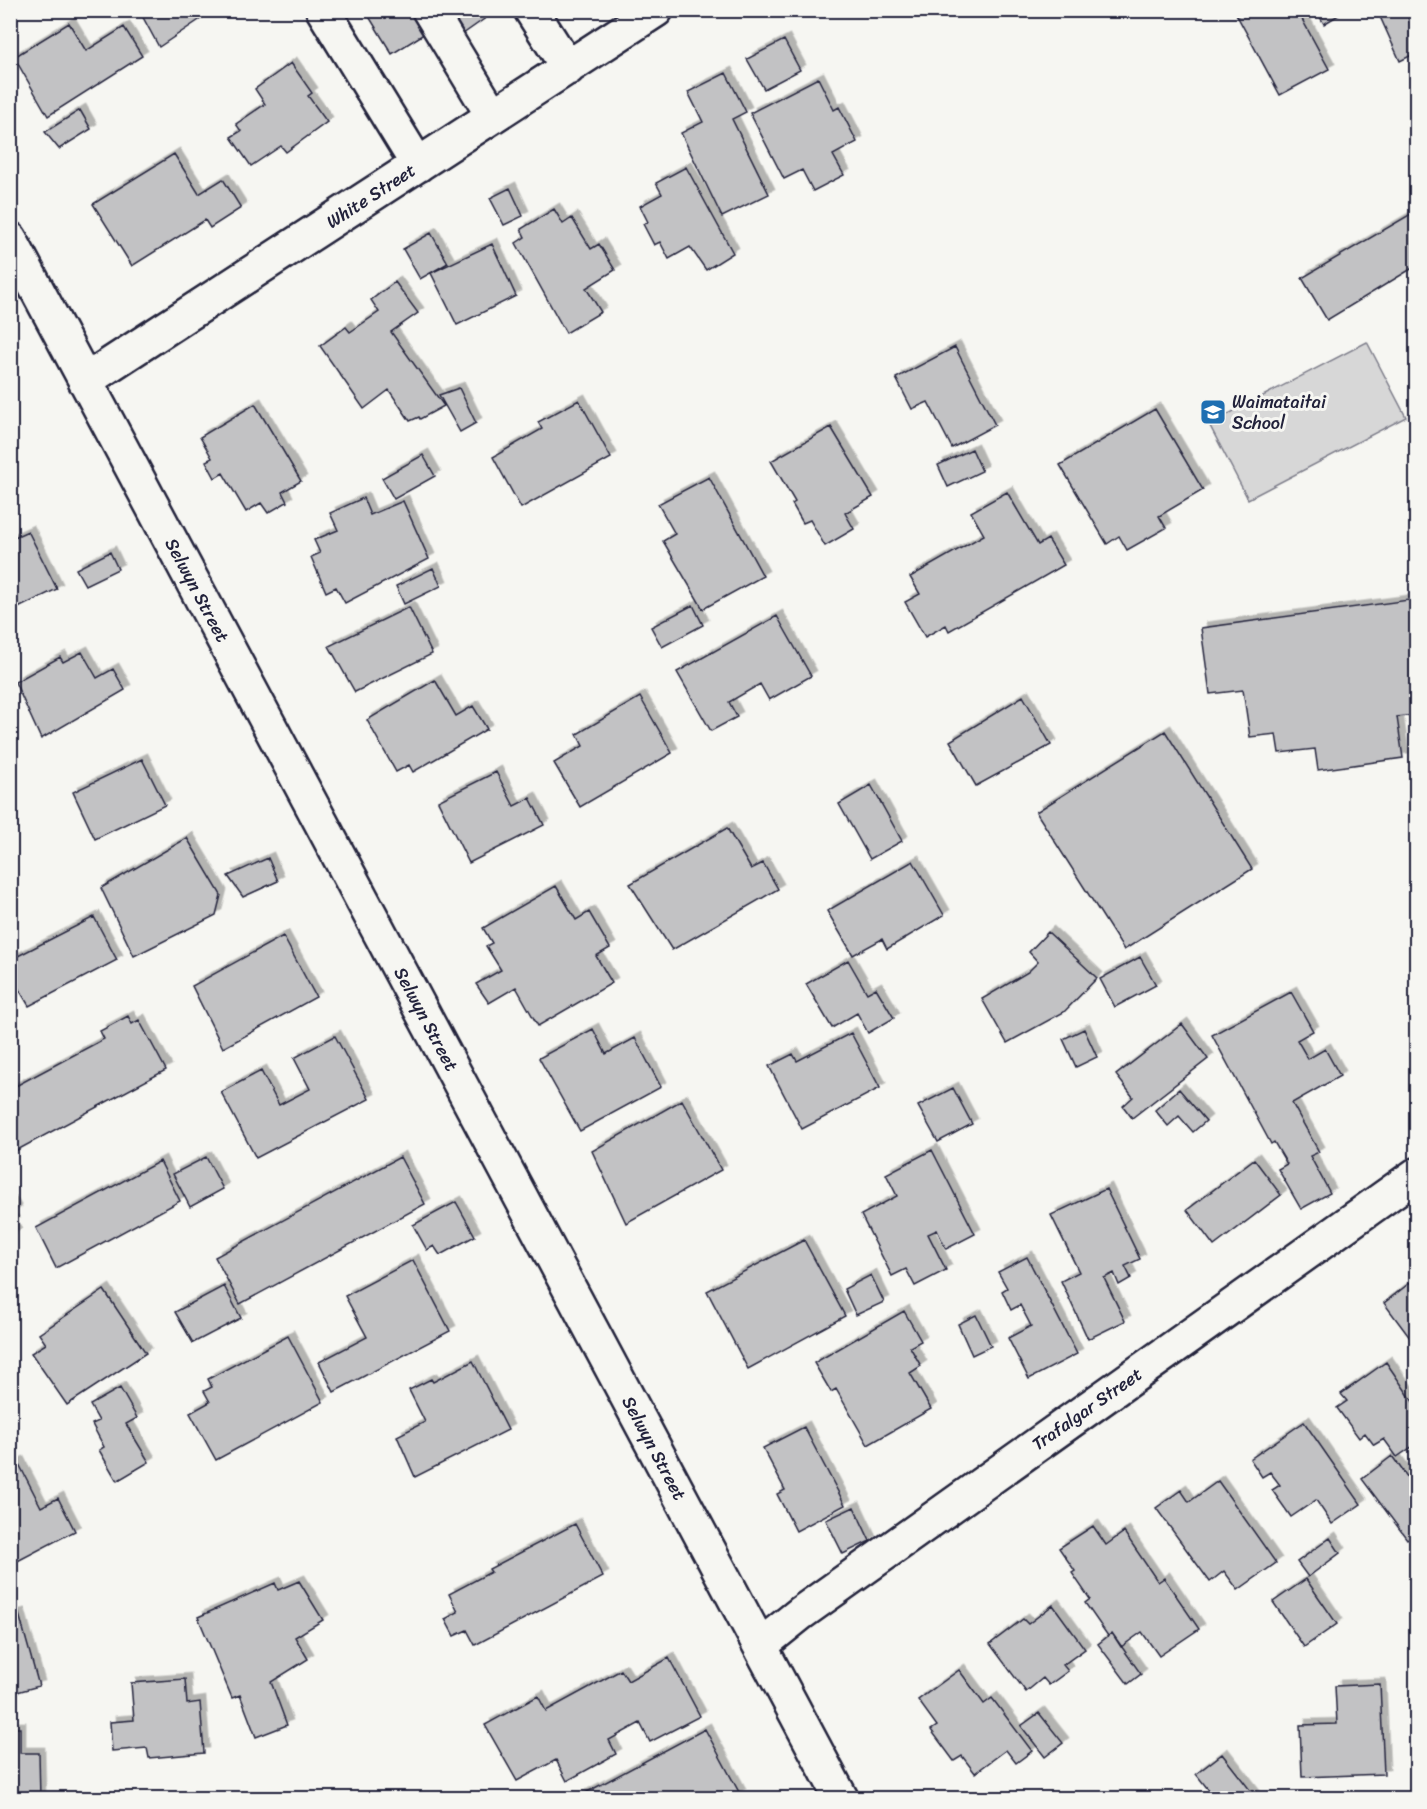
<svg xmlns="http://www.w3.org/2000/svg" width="1427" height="1809" font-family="Sriracha,sans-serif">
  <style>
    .green { fill: #d7d7d7; stroke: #7c7c89; stroke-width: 1.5 }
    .building { fill: #c2c2c4; stroke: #22223b; stroke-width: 1.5; filter: url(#shadow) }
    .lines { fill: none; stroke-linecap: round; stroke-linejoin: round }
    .minor-casing { stroke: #22223b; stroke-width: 38 }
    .minor { stroke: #f6f6f2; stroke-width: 33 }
    .labels { text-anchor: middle; stroke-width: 6; stroke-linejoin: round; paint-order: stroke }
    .street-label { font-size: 18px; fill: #22223b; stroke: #f6f6f2 }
    .poi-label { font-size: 18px; fill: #22223b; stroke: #f6f6f2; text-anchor: start }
  </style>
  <defs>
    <filter id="shadow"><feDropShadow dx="5.5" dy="-5.5" stdDeviation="0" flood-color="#0004"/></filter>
  </defs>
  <rect width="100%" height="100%" fill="#f6f6f2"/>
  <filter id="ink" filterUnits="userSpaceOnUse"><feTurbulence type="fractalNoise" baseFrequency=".0167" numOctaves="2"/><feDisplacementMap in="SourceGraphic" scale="12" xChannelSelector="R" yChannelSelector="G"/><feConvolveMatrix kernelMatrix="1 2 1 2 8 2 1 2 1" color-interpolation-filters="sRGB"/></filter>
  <g filter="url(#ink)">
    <path class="green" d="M1367 342 1406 417 1248 499 1209 424Z"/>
    <path class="building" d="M139 10H214L159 47Z
      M365 10H414L427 32 392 54Z
      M448 10H497L463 34Z
      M1234 10H1297L1329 69 1280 95Z
      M1316 10H1344L1345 11 1324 24Z
      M1377 10H1405L1416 36V53L1400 61Z
      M69 23 86 51 124 27 142 56 48 116 14 57Z
      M784 40 800 70 764 89 747 59Z
      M291 63 312 93 308 96 327 122 286 152 281 146 251 166 231 137 241 131 236 124 265 104 255 89Z
      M726 73 746 112 732 119 769 194 722 217 681 133 703 122 688 92Z
      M818 78 834 110 839 107 857 142 833 155 844 175 813 191 802 170 784 179 750 113Z
      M80 110 91 129 59 149 45 132Z
      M174 154 199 194 223 179 241 208 210 228 205 220 132 266 93 204Z
      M686 167 733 253 706 270 690 247 669 259 660 242 654 245 643 224 648 222 640 206 662 194 656 183Z
      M510 188 523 216 504 225 490 198Z
      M554 209 563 224 572 218 591 249 599 244 615 270 586 288 601 312 566 333 516 243 525 237 521 229Z
      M1416 211V266L1327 320 1302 278Z
      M431 233 448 263 420 279 403 249Z
      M492 244 516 296 457 325 431 273Z
      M395 282 418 313 391 332 444 406 420 419 419 417 410 421 389 390 364 409 320 346 346 327 350 332 379 312 371 300Z
      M955 347 995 425 952 448 928 402 912 409 896 378Z
      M459 388 476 423 460 432 439 395Z
      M579 400 611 458 521 508 493 457 542 429 538 422Z
      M255 404 301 481 282 492 287 502 268 513 261 503 246 512 223 473 215 478 206 461 212 458 200 437Z
      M1155 409 1203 490 1159 516 1166 528 1127 550 1119 536 1107 544 1060 465Z
      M831 427 873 497 845 513 854 529 825 546 810 520 803 523 792 504 795 502 771 461Z
      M972 449 982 471 948 487 938 465Z
      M423 455 435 476 394 499 382 478Z
      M709 477 763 576 703 609 663 541 675 534 658 504Z
      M1007 492 1038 545 1048 539 1064 565 949 631 946 625 925 637 905 602 920 594 910 577 984 535 971 512Z
      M363 498 370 515 403 501 429 559 345 603 336 587 326 592 311 557 320 553 314 540 338 530 330 513Z
      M28 531 57 589 10 612V539Z
      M110 552 118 569 85 585 76 569Z
      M433 568 441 586 404 604 396 586Z
      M1416 599V715L1397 717 1403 758 1318 770 1315 749 1279 753 1276 734 1250 737 1243 690 1210 694 1201 628Z
      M693 605 703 625 662 647 651 627Z
      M409 607 432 654 355 692 329 646Z
      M777 616 811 676 769 700 760 684 729 702 737 717 711 731 677 672Z
      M82 652 97 678 113 669 125 690 41 739 15 682 60 657 63 662Z
      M435 680 456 716 473 706 487 729 413 772 409 765 396 772 367 720Z
      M1023 696 1051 745 976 786 950 741Z
      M640 697 672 753 580 807 554 763 583 746 577 734Z
      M1165 731 1252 869 1124 950 1036 812Z
      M142 759 165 805 95 839 73 792Z
      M496 772 514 806 530 798 544 825 469 863 438 801Z
      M871 785 902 841 870 859 839 804Z
      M727 828 751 869 763 863 778 889 672 950 630 884Z
      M187 838 221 895 216 915 134 956 101 888Z
      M268 858 278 881 243 897 228 876Z
      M913 861 944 915 887 949 882 939 853 955 827 911Z
      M556 886 576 920 589 912 610 948 596 956 612 983 538 1026 516 987 489 1003 476 984 501 970 486 946 492 943 483 928Z
      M94 917 117 960 29 1006 10 974V960Z
      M1048 932 1097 978 1064 1012 1007 1043 982 999 1028 972 1038 962 1029 952Z
      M283 936 316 997 223 1048 192 986Z
      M1140 957 1156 985 1115 1007 1100 979Z
      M848 960 867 993 876 988 894 1018 868 1033 857 1013 832 1028 806 984Z
      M1291 992 1313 1031 1297 1040 1308 1059 1325 1049 1340 1076 1292 1103 1319 1152 1310 1156 1330 1193 1301 1209 1278 1169 1287 1164 1274 1142 1271 1144 1212 1035Z
      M128 1016 132 1024 139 1020 166 1070 10 1154V1089L104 1039 100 1031Z
      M1182 1024 1208 1059 1132 1118 1123 1106 1133 1097 1116 1075Z
      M593 1029 606 1054 635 1038 661 1087 580 1131 539 1058Z
      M1084 1029 1097 1057 1076 1067 1063 1039Z
      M851 1033 880 1088 802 1129 769 1066 793 1054 797 1061Z
      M335 1036 369 1099 256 1158 221 1092 261 1071 279 1105 310 1089 294 1058Z
      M953 1088 972 1124 938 1142 918 1106Z
      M1179 1089 1206 1121 1193 1132 1179 1116 1168 1126 1155 1110Z
      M682 1100 721 1170 626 1223 592 1151Z
      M932 1150 975 1234 946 1249 937 1230 928 1234 946 1270 915 1286 906 1269 892 1276 861 1215 897 1196 886 1174Z
      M206 1157 223 1189 190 1207 173 1174Z
      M400 1157 425 1204 240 1304 215 1257Z
      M1254 1159 1281 1195 1214 1246 1187 1210Z
      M160 1161 180 1201 56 1268 36 1228Z
      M1106 1189 1140 1259 1125 1266 1131 1278 1119 1285 1114 1273 1104 1278 1125 1321 1088 1339 1061 1281 1079 1272 1051 1215Z
      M10 1202 16 1212 10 1216Z
      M456 1202 475 1236 440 1255 434 1246 427 1250 413 1225Z
      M10 1218 14 1223 11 1225 16 1233 10 1237Z
      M804 1240 845 1316 748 1369 707 1291Z
      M1027 1257 1077 1354 1029 1379 1008 1338 1031 1326 1020 1305 1011 1310 1002 1291 1007 1288 998 1272Z
      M413 1260 450 1331 334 1392 319 1362 367 1337 345 1296Z
      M871 1275 884 1302 856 1315 844 1289Z
      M1416 1278V1346L1384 1303Z
      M224 1286 241 1318 193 1343 175 1312Z
      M104 1290 146 1353 67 1405 31 1353 46 1344 39 1334Z
      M904 1311 921 1341 910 1347 921 1366 910 1373 931 1409 868 1445 836 1389 831 1392 814 1363Z
      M976 1315 991 1346 972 1355 958 1324Z
      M288 1336 323 1402 216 1460 190 1413 210 1402 204 1391 212 1387 208 1379Z
      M473 1361 508 1430 415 1477 397 1436 425 1422 409 1390 431 1379 433 1382Z
      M1386 1362 1416 1406V1412L1413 1415 1416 1419V1444L1397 1457 1384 1439 1374 1445 1365 1433 1359 1438 1337 1408 1347 1401 1341 1394Z
      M120 1388 137 1418 126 1424 149 1462 117 1481 99 1450 104 1447 92 1424 99 1421 90 1405Z
      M1304 1422 1361 1504 1332 1524 1316 1500 1291 1517 1272 1490 1280 1485 1270 1472 1262 1477 1250 1459Z
      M804 1427 845 1505 796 1531 777 1494 785 1490 763 1448Z
      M1392 1456 1416 1489V1514L1411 1519 1416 1526V1533L1407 1539 1362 1479Z
      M18 1462 41 1507 58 1498 75 1531 10 1565V1466Z
      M1218 1481 1276 1563 1238 1590 1224 1571 1210 1582 1156 1508 1181 1490 1189 1502Z
      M854 1507 870 1541 843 1554 826 1520Z
      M575 1524 603 1577 475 1645 467 1630 454 1636 445 1619 458 1612 449 1594 491 1572 489 1569Z
      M1093 1526 1106 1545 1124 1532 1158 1582 1164 1578 1199 1629 1159 1656 1142 1632 1121 1647 1112 1633 1108 1636 1085 1603 1090 1599 1072 1573 1075 1571 1059 1548Z
      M1330 1538 1340 1553 1308 1577 1297 1562Z
      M1306 1579 1337 1624 1304 1647 1273 1602Z
      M299 1581 323 1620 295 1637 308 1659 271 1682 287 1725 256 1737 240 1695 232 1698 198 1617 275 1583 278 1590Z
      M1053 1605 1085 1649 1063 1665 1068 1671 1049 1685 1043 1678 1026 1692 990 1644 1023 1619 1028 1624Z
      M19 1614 39 1686 10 1694V1616Z
      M1112 1633 1141 1674 1128 1684 1098 1644Z
      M669 1658 700 1716 650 1742 640 1723 609 1740 616 1754 567 1781 556 1760 517 1781 485 1725 538 1696 546 1711 621 1670 628 1681Z
      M959 1670 984 1704 992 1698 1032 1751 1016 1763 1006 1750 975 1773 962 1756 954 1761 931 1730 937 1726 918 1700Z
      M185 1679 187 1704 200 1702 204 1753 149 1758 147 1748 112 1751 110 1722 134 1720 131 1683Z
      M1380 1684 1384 1774 1302 1777 1300 1725 1337 1724 1335 1686Z
      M1039 1713 1063 1743 1045 1757 1021 1726Z
      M10 1728H20V1753H39L40 1798H10Z
      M705 1729 740 1794 732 1798H576Z
      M1222 1754 1254 1795 1250 1798H1215L1196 1774Z"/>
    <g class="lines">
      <defs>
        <path id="minor" d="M323 10 418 165
          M429 10 493 116
          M531 10 568 68
          M10 239 841 1798
          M85 381 656 10
          M760 1646 801 1613 1416 1175"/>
      </defs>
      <use href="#minor" class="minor-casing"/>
      <use href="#minor" class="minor"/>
    </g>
  </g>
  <defs>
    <symbol id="school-square" viewBox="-11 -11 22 22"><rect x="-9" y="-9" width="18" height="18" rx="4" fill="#1f6fb2" stroke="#f6f6f2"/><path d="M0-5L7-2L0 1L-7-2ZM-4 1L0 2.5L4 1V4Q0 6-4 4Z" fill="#fff"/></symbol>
  </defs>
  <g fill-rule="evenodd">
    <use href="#school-square" x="1198" y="397" width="30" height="30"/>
  </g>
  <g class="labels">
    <g class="street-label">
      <text transform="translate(371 196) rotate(-33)" y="6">White Street</text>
      <text transform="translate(197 590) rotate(62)" y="6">Selwyn Street</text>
      <text transform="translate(426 1019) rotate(62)" y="6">Selwyn Street</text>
      <text transform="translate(1087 1409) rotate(-35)" y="6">Trafalgar Street</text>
      <text transform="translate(654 1448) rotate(62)" y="6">Selwyn Street</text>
    </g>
    <g class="poi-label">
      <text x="1232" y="408">Waimataitai<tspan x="1232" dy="21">School</tspan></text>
    </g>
  </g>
  <rect width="1427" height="1809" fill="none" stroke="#f6f6f2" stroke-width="36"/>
  <rect x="18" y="18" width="1391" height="1773" fill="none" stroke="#22223b" stroke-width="2" filter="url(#ink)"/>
</svg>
